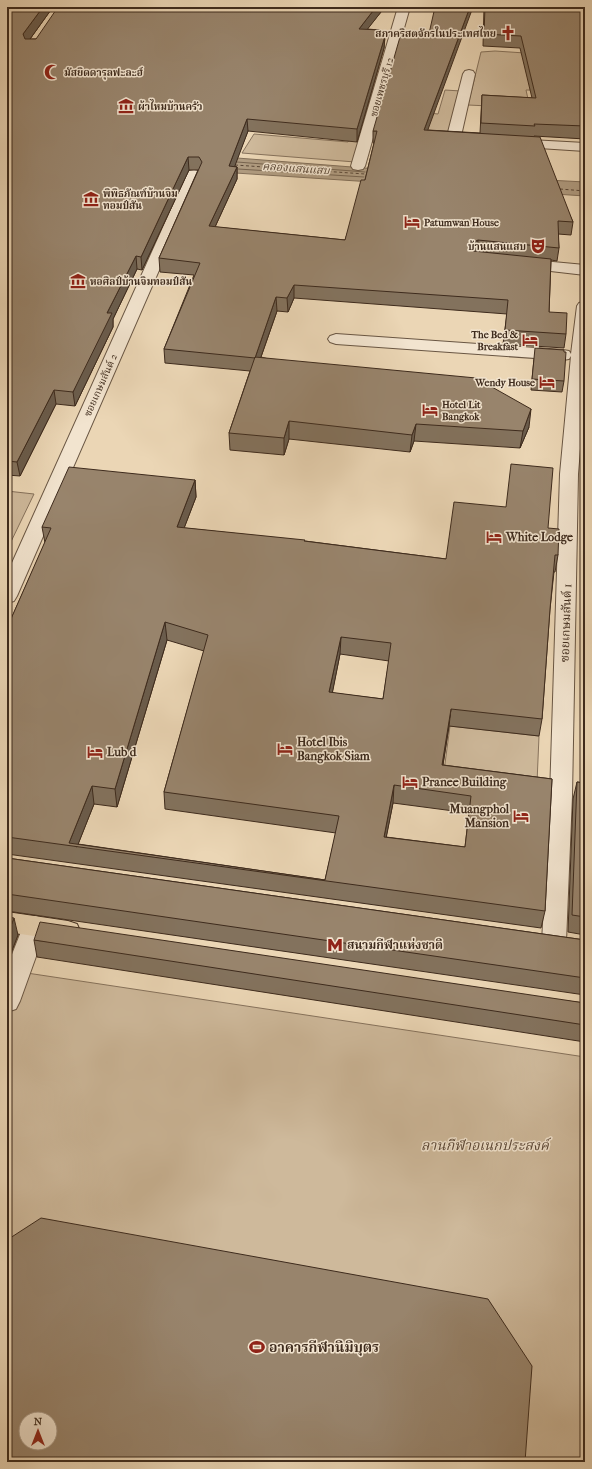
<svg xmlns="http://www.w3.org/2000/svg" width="592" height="1469" font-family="'IM FELL French Canon','Noto Serif Thai',serif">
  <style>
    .green { fill: #ceb99b; stroke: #86725c; fill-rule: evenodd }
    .water { fill: #b09c81; stroke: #826f59 }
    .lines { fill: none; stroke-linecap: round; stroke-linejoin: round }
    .shore { stroke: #77644f; stroke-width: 1 }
    .ferry { stroke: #5a4736; stroke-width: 1; stroke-dasharray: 3 2.5; stroke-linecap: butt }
    .minor-casing { stroke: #695643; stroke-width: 2 }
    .major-casing { stroke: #3e2b1d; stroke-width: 2 }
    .minor { fill: #f2e4cf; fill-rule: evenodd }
    .major { fill: #ebd6b5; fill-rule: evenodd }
    .wall { fill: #83725d; stroke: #3e2b1d; fill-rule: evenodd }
    .shaded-wall { fill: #6a5c4c; stroke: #3e2b1d }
    .building { fill: #98846c; stroke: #3e2b1d; fill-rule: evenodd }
    .labels { text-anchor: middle; stroke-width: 3; stroke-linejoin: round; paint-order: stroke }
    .far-poi-label { font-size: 10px; font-weight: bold; fill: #3e2b1d; stroke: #f2e4cf; text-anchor: start }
    .far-street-label { font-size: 10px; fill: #3e2b1d; stroke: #f2e4cf }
    .far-water-label { font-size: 11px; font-style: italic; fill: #5a4736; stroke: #f2e4cf }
    .poi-label { font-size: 12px; font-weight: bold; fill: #3e2b1d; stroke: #f2e4cf; text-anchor: start }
    .street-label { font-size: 12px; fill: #3e2b1d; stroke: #f2e4cf }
    .near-park-label { font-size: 14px; font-style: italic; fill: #5b4736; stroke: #f2e4cf }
    .near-poi-label { font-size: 14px; font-weight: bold; fill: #3e2b1d; stroke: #f2e4cf; text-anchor: start }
  </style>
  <rect width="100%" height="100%" fill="#ebd6b5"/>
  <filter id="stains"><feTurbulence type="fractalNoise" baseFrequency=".005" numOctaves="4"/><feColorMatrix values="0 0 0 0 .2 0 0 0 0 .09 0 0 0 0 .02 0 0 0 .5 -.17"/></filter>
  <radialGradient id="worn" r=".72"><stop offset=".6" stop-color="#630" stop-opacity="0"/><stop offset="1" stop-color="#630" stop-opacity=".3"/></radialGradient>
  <path class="green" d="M495 51 585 57V91L526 90 530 108 468 105 481 52Z
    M445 90 461 91 448 142 428 145 372 141 381 108 438 114Z
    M352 106 370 109 355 162 242 153 254 134 348 142 356 123Z
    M7 491 34 494 7 550Z
    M450 726 539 736 537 783 444 771Z
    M7 970 585 1057V1462H7ZM26 1419H50V1443H26Z"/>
  <path class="water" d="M7 140 454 175 585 182V196L7 158Z"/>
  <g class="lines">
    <path class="shore" d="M237 162 365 172
      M238 169 364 177"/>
    <path class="ferry" d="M235 165 365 174
      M560 189 585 191"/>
    <defs>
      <path id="minor" d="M398 7H410L365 166 363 169 358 170 353 169 351 166Z
        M469 70 473 71 475 74 461 136 479 138 481 141 479 144 474 145 448 143 446 140 463 74 465 71Z
        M512 139 585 143V151L507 146 505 143 507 140Z
        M194 170 199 171 201 174 17 596 14 601 7 603V574L187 174 189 171Z
        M521 259 585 265V275L516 267 513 264 516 261Z
        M585 301V386L578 474 572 796 566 942 563 949 554 952 545 949 542 942 550 796 560 474 571 356 569 359 563 360 336 344 330 342 328 339 330 336 336 334 563 350 569 351 571 354 577 306 579 303Z
        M35 916 44 919 47 926 20 1001 16 1009 7 1012V967L26 919Z"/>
      <path id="major" d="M7 912 68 921 77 924 80 931 77 938 68 941 7 932Z"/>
    </defs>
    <use href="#minor" class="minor-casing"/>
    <use href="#major" class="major-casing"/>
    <use href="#minor" class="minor"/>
    <use href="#major" class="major"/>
  </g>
  <path class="wall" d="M7 7H53L30 39H36L259 8 381 12 367 29 380 30V36H385L384 48 357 142 248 131 234 166 237 167V179L215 227 345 240 365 180 374 143H373V131L428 130 480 133 482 95 532 98 520 48 483 46 484 7H585V139L534 136V137L573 222 571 235 558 234 559 248 557 261 551 260 549 312 566 334 564 348 503 344 507 314 294 298 288 312 277 311 261 357 529 427 520 448 414 441 410 452 289 439 284 455 230 450 229 433 250 371 165 363 164 349 194 275 160 272 159 258 198 170H189L142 270 137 269 113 319V327L75 406 56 404 20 476 7 475Z
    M534 359 564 381 562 392 531 390Z
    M195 480 196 497 184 528 305 541 446 559 548 528 558 555 555 572H554L550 609 542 719 539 736 449 726 443 765 552 779 545 911 541 928 7 854V628L45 543 42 527ZM167 640 204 651 164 792 165 809 336 833 325 880 78 844 94 804 117 807ZM340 654 389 661 383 699 332 693ZM393 803 469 813 465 847 386 837Z
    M577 782 585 783V935L568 932 573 799Z
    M7 858 585 940V995L7 911Z
    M7 917 18 935 11 953H7Z
    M34 940 585 1003V1042L37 957Z"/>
  <path class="shaded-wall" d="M43 7H53L25 46 23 34Z
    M376 7H383L381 12 359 40V29Z
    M470 7H473L423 143 424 130Z
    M385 36 384 48 357 142V129Z
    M247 119 248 131 230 179 229 166Z
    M188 157 189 170 142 270 141 257Z
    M237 167V179L209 240V226Z
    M478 240 477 254 471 256 469 247 472 243Z
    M136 256 137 269 113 319V327L75 406 73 392 107 313Z
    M294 285V298L288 312 287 298Z
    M276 297 277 311 256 371 255 358Z
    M54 390 56 404 20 476 17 462Z
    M531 409 529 427 520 448 523 431Z
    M289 421V439L284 455V438Z
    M416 424 414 441 410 452 412 435Z
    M195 480 196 497 178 544 177 527Z
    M165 622 167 640 117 807 115 789Z
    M341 637 340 654 329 710V692Z
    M451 709 449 726 440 783 442 765Z
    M394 785 393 803 383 854 384 837Z
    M92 786 94 804 77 847 69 843Z
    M14 918 18 935 11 953 7 936Z"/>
  <path class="building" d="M7 7H43L23 34 25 39H36L58 7H258L259 8H268V7H376L359 29 380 30 379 36H385L357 129 247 119 229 166 237 167 209 226 345 240 361 180H365L377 131H373L400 37 428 38 435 7H470L424 130 540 137 573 222 558 221 559 248 478 240 472 243 469 247 473 251 551 259 549 312 567 313 566 334 505 330 508 300 294 285 287 298 276 297 255 358 164 349 200 263 159 258 202 162 199 157H188L141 257 136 256 107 313H112L73 392 54 390 17 462 7 461Z
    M485 7H585V126L534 124 535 126 481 123 482 95 536 98 521 36 484 34Z
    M535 348 564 350V352H566L564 381 532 379Z
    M255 357 476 378 531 409 523 431 416 424 412 435 289 421 284 438 229 433Z
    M511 464 553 468 548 528 559 529 558 555H555L550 609 542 719 451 709 442 765 552 779 545 911 7 837V628L51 528 42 527 69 467 195 480 177 527 305 540 304 541 446 559 454 502 506 507ZM165 622 208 635 164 792 339 816 325 880 69 843 92 786 115 789ZM341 637 391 643 383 699 329 692ZM394 785 471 796 465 847 384 837Z
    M577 782 585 783V917L572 915Z
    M7 858 585 940V978L7 894Z
    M7 917 14 918 7 936Z
    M40 922 585 1003V1025L34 940Z
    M41 1218 488 1299 532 1366 525 1462H7V1240ZM26 1419H50V1443H26Z"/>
  <defs>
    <symbol id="church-bare" viewBox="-9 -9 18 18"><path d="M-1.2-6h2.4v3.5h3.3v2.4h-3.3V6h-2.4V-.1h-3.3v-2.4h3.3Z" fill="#8f2418" stroke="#f2e4cf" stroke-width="2.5" paint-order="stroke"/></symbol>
    <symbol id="mosque-bare" viewBox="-9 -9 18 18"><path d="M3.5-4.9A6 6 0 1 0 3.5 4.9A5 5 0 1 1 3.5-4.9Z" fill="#8f2418" stroke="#f2e4cf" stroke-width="2.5" paint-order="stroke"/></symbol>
    <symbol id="museum-bare" viewBox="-9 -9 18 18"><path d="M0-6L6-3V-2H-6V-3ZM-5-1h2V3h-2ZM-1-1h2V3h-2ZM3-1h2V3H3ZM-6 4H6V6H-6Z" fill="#8f2418" stroke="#f2e4cf" stroke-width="2.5" paint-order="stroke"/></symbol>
    <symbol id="hotel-bare" viewBox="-9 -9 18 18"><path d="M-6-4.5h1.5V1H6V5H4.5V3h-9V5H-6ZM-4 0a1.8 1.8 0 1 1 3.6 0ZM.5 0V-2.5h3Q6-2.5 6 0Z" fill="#8f2418" stroke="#f2e4cf" stroke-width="2.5" paint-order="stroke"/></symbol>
    <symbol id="theatre-bare" viewBox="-9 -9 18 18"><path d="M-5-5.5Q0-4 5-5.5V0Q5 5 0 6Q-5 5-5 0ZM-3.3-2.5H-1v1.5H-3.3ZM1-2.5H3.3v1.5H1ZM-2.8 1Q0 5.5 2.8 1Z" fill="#8f2418" stroke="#f2e4cf" stroke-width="2.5" paint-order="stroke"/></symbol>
    <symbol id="metro-bare" viewBox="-9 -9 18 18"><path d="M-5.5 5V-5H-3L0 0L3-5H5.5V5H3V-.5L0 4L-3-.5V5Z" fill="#8f2418" stroke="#f2e4cf" stroke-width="2.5" paint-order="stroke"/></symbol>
    <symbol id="stadium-bare" viewBox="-9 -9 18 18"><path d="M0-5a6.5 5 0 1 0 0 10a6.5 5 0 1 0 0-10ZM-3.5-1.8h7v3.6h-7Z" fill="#8f2418" stroke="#f2e4cf" stroke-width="2.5" paint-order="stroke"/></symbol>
  </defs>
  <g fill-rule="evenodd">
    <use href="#church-bare" x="497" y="22" width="22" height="22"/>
    <use href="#mosque-bare" x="41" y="61" width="22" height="22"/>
    <use href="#museum-bare" x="115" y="95" width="22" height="22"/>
    <use href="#museum-bare" x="80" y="188" width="22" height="22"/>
    <use href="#hotel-bare" x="401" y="211" width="22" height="22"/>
    <use href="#theatre-bare" x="527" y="235" width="22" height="22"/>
    <use href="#museum-bare" x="67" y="270" width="22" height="22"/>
    <use href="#hotel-bare" x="519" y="329" width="22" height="22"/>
    <use href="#hotel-bare" x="536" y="371" width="22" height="22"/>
    <use href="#hotel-bare" x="419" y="399" width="22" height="22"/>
    <use href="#hotel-bare" x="483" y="526" width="22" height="22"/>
    <use href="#hotel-bare" x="274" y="738" width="22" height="22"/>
    <use href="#hotel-bare" x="84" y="741" width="22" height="22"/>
    <use href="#hotel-bare" x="399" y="771" width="22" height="22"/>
    <use href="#hotel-bare" x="510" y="805" width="22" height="22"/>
    <use href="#metro-bare" x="324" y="934" width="22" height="22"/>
    <use href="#stadium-bare" x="246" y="1336" width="22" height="22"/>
  </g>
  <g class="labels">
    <g class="far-poi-label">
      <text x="496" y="37" text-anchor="end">สภาคริสตจักรในประเทศไทย</text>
      <text x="64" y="76">มัสยิดดารุลฟะละฮ์</text>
      <text x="138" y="110">ผ้าไหมบ้านครัว</text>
      <text x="103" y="197">พิพิธภัณฑ์บ้านจิม<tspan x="103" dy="12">ทอมป์สัน</tspan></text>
      <text x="424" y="226">Patumwan House</text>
      <text x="526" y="250" text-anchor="end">บ้านแสนแสบ</text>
      <text x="90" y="285">หอศิลป์บ้านจิมทอมป์สัน</text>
      <text x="518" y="338" text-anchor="end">The Bed &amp;<tspan x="518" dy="12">Breakfast</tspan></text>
      <text x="535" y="386" text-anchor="end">Wendy House</text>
      <text x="442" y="408">Hotel Lit<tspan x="442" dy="12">Bangkok</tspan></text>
    </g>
    <g class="far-street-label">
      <text transform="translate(381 87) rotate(-74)" y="4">ซอยเพชรบุรี 12</text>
      <text transform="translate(100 385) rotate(-66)" y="4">ซอยเกษมสันต์ 2</text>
    </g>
    <g class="far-water-label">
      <text transform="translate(296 168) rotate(4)" y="4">คลองแสนแสบ</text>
    </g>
    <g class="poi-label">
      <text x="506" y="541">White Lodge</text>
      <text x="297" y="746">Hotel Ibis<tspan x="297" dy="14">Bangkok Siam</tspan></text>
      <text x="107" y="756">Lub d</text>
      <text x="422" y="786">Pranee Building</text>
      <text x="509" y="813" text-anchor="end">Muangphol<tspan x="509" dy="14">Mansion</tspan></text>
      <text x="347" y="949">สนามกีฬาแห่งชาติ</text>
    </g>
    <g class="street-label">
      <text transform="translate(566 623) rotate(-88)" y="4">ซอยเกษมสันต์ 1</text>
    </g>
    <g class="near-park-label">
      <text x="485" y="1150">ลานกีฬาอเนกประสงค์</text>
    </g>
    <g class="near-poi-label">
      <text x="269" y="1352">อาคารกีฬานิมิบุตร</text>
    </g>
  </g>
  <rect width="592" height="1469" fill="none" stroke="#ebd6b5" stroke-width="24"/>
  <rect x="8" y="8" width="576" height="1453" fill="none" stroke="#3e2b1d" stroke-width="2"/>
  <rect x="12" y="12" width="568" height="1445" fill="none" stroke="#3e2b1d"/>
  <g transform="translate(38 1431)"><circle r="19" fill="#f2e4cf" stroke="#aa9a88"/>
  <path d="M0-3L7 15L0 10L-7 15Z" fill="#8f2418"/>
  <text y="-6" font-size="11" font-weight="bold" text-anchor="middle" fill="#3e2b1d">N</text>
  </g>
  <rect width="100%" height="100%" filter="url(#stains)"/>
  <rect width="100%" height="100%" fill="url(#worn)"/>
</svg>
